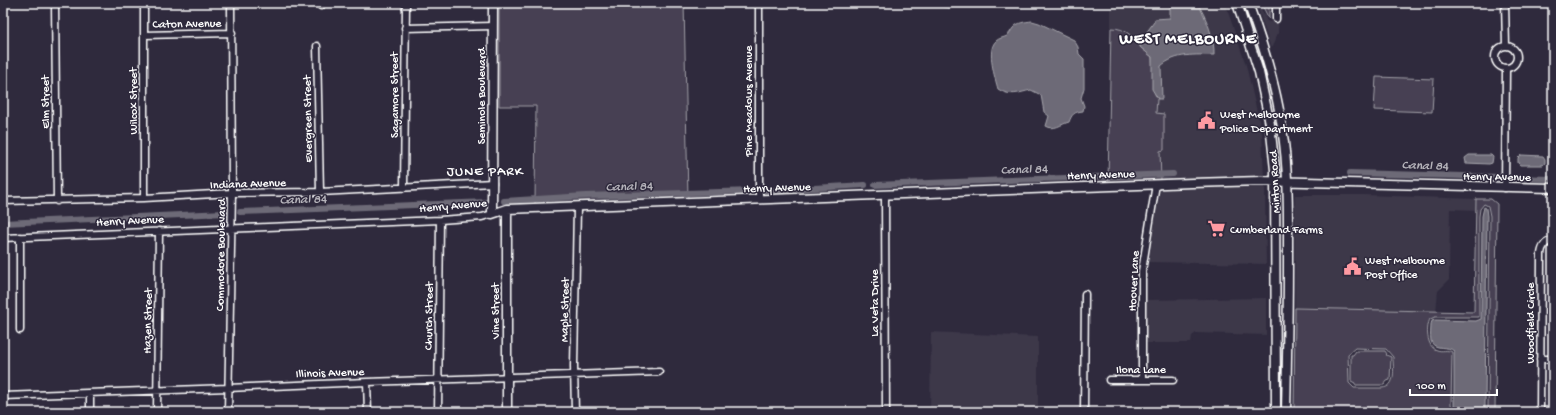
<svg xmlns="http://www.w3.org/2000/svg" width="1556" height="415" font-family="'Gochi Hand',sans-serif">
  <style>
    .built { fill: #3c3749 }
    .green { fill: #464152; stroke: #a2a0a8; fill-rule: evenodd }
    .water { fill: #6d6a77; stroke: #a7a6ad }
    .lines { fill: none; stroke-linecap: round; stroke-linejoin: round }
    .canal { stroke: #6d6a77; stroke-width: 6 }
    .street-casing { stroke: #fff; stroke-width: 9 }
    .secondary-casing { stroke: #fff; stroke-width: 11 }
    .street { stroke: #2f2a3d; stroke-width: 6 }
    .secondary { stroke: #2f2a3d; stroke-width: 8 }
    .labels { text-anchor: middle; stroke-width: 3; stroke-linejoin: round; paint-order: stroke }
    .street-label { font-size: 12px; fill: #fff; stroke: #2f2a3d }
    .poi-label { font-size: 12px; fill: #fff; stroke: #2f2a3d; text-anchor: start }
    .water-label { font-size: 13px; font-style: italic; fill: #b6b4bb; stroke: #2f2a3d }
    .quarter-label { font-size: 14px; letter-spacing: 1px; fill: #fff; stroke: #2f2a3d }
    .district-label { font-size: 16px; font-weight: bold; letter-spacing: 1px; fill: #fff; stroke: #2f2a3d }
  </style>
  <rect width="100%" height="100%" fill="#2f2a3d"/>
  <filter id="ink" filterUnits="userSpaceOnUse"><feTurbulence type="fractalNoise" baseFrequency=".025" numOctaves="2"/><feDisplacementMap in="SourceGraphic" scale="8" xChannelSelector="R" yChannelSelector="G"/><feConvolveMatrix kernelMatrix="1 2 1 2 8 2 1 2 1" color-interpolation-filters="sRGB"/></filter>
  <g filter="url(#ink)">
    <path class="built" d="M1111 3H1225L1246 65 1262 133 1264 178 1161 180 1160 150H1164V114H1156L1157 99H1162L1161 66 1169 60 1183 55H1214L1170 7V18L1155 19V22L1141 41H1138L1130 33 1118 28H1111Z
      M1256 3H1258L1267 21 1270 22 1272 19V3H1279L1278 33 1271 49Z
      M1265 185 1266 264 1146 262 1161 187Z
      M1295 195H1365L1476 199V210L1450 209 1449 280 1438 291 1436 312 1295 308Z
      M1266 298V335L1196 333 1192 336 1191 343H1146L1145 300Z
      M931 332 1038 337V412H930Z
      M1203 410H1266V412H1203Z"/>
    <path class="green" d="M499 3H684L688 199 535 204 536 106H499Z
      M938 3H960V6L950 8 939 6Z
      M1261 3H1269V19Z
      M1310 3H1353V6H1310Z
      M1111 28C1128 28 1129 37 1141 41L1140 47 1152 57 1155 94 1158 99H1157L1156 113 1164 114V150L1160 151 1161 180 1108 182Z
      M1376 77 1434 79 1432 112 1374 110Z
      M1476 199H1491L1497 204 1495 412H1487L1488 408 1490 216 1488 206 1484 204 1480 209 1479 216V317H1435L1430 319C1426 327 1426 347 1437 350 1442 352 1447 349 1452 352L1451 404 1453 412H1294L1295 308 1474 312ZM1355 348 1386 349 1393 357C1393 368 1397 387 1382 388H1354L1349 383 1348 354Z
      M1356 351H1385L1387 354 1386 355 1391 357 1390 380 1387 381 1384 385H1355V383L1351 381V355H1353Z"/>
    <path class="water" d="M1197 3C1206 16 1215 40 1214 55 1195 55 1176 53 1161 66L1162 99H1158L1152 89V57L1140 47 1141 40 1154 22 1155 19 1170 18V7L1172 4Z
      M1032 21 1039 23 1074 40 1078 47 1079 54 1084 59V88L1081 98 1084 106 1083 111C1074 112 1072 114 1069 122 1061 124 1054 131 1046 126L1049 116 1044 112 1041 95 1031 90C1018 93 1010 97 998 89 995 78 986 50 996 41 999 38 1003 38 1007 36 1009 34 1011 31 1013 28 1018 22 1025 22 1032 21Z
      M1469 155H1491L1493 157 1492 163 1489 164 1466 163 1465 158Z
      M1521 155 1543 156 1545 159V163L1543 165H1520L1518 163V158Z
      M1484 207 1486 208 1487 216 1485 408 1482 412H1458L1454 409V351C1448 345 1434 351 1431 341 1430 335 1431 329 1431 324L1432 321 1435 320 1476 321 1481 319 1482 216Z"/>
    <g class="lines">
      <path class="canal" d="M1350 173 1501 177
        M1510 178 1553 179
        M875 185 1173 174
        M763 191 865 185
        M504 201 586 196 754 191
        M240 212 487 202
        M3 223 225 213"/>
      <defs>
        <path id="street" d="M55 3 57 201
          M144 3V198
          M321 3V6
          M1276 3V19
          M1505 3 1506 46
          M405 28 493 26
          M144 35 232 33
          M317 46 320 192
          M1495 57a11 11 0 1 1 22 0a11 11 0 1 1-22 0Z
          M404 188 406 3
          M1505 188 1506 69
          M885 195 886 412
          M759 199V3
          M3 201 144 198 232 193 320 192 493 183
          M20 237V330
          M3 238 440 220 482 217 492 214
          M1540 359H1553
          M1109 380H1173
          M1142 380V271L1156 184
          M367 382 368 412
          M3 396 228 388 367 382 659 372
          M90 412V394
          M157 412 159 231
          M228 412 232 193 231 3
          M438 412 440 220
          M575 412 574 366 577 208
          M1084 412 1085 294
          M1540 412 1541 254C1542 246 1545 242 1553 240"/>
        <path id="secondary" d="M493 3 492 214 507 209 1192 183 1261 181 1553 188
          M1237 3 1259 72 1270 124 1275 170 1276 412
          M1248 3C1263 44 1276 85 1282 128 1289 172 1288 217 1288 261 1288 311 1287 362 1286 412
          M507 412V209"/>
      </defs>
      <use href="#street" class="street-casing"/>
      <use href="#secondary" class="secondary-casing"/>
      <use href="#street" class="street"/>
      <use href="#secondary" class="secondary"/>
    </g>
  </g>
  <defs>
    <symbol id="civic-bare" viewBox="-9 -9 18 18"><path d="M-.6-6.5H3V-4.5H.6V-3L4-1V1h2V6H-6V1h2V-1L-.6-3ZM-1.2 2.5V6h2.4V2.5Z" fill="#ff9aa2" stroke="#2f2a3d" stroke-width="2.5" paint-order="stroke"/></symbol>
    <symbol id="supermarket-bare" viewBox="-9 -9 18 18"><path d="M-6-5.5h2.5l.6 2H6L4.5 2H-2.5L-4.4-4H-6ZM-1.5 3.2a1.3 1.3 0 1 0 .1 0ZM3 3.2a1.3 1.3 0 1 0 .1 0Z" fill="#ff9aa2" stroke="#2f2a3d" stroke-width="2.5" paint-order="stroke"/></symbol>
  </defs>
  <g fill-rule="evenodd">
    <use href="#civic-bare" x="1194" y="108" width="25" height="25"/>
    <use href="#supermarket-bare" x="1204" y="216" width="25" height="25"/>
    <use href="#civic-bare" x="1340" y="254" width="25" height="25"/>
  </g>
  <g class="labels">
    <g class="street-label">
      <text transform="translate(187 23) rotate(-1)" y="4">Caton Avenue</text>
      <text transform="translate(394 95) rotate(-90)" y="4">Sagamore Street</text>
      <text transform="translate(481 96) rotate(-90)" y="4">Seminole Boulevard</text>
      <text transform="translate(133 101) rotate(-90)" y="4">Wilcox Street</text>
      <text transform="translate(748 101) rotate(-90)" y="4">Pine Meadows Avenue</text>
      <text transform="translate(45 102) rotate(-90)" y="4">Elm Street</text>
      <text transform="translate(307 119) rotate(-91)" y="4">Evergreen Street</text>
      <text transform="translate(1101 174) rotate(-2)" y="4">Henry Avenue</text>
      <text transform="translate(1497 176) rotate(1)" y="4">Henry Avenue</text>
      <text transform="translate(1274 182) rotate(-93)" y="4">Minton Road</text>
      <text transform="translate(248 183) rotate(-2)" y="4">Indiana Avenue</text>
      <text transform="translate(777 187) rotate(-2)" y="4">Henry Avenue</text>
      <text transform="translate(453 205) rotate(-5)" y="4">Henry Avenue</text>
      <text transform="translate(130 220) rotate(-3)" y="4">Henry Avenue</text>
      <text transform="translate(220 255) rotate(-89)" y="4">Commodore Boulevard</text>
      <text transform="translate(1133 281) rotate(-87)" y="4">Hoover Lane</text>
      <text transform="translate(874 303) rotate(-90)" y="4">La Veta Drive</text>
      <text transform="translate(564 310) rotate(-89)" y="4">Maple Street</text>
      <text transform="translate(495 311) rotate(-90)" y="4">Vine Street</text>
      <text transform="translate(428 316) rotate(-89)" y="4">Church Street</text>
      <text transform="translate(147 321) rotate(-89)" y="4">Hazen Street</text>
      <text transform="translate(1530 323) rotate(-90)" y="4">Woodfield Circle</text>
      <text x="1141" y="373">Ilona Lane</text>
      <text transform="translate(330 372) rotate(-2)" y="4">Illinois Avenue</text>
    </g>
    <g class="poi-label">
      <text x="1220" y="118">West Melbourne<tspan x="1220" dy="14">Police Department</tspan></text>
      <text x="1230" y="233">Cumberland Farms</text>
      <text x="1365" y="264">West Melbourne<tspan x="1365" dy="14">Post Office</tspan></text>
    </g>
    <g class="water-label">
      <text transform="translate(1425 164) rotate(2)" y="5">Canal 84</text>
      <text transform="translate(1024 168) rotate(-2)" y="5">Canal 84</text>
      <text transform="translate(629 185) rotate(-2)" y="5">Canal 84</text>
      <text transform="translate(303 198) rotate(-2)" y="5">Canal 84</text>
    </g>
    <g class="quarter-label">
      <text x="485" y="175">JUNE PARK</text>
    </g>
    <g class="district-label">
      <text x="1188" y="43">WEST MELBOURNE</text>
    </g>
  </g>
  <rect width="1556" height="415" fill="none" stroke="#2f2a3d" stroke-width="16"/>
  <rect x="8" y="8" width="1540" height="399" fill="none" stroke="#fff" stroke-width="1.5" filter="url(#ink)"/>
  <path d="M1410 389v6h87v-6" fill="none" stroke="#ffffff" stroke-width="2"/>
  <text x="1416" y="389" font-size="12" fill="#ffffff" stroke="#2f2a3d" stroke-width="3" paint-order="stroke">100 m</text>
</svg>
